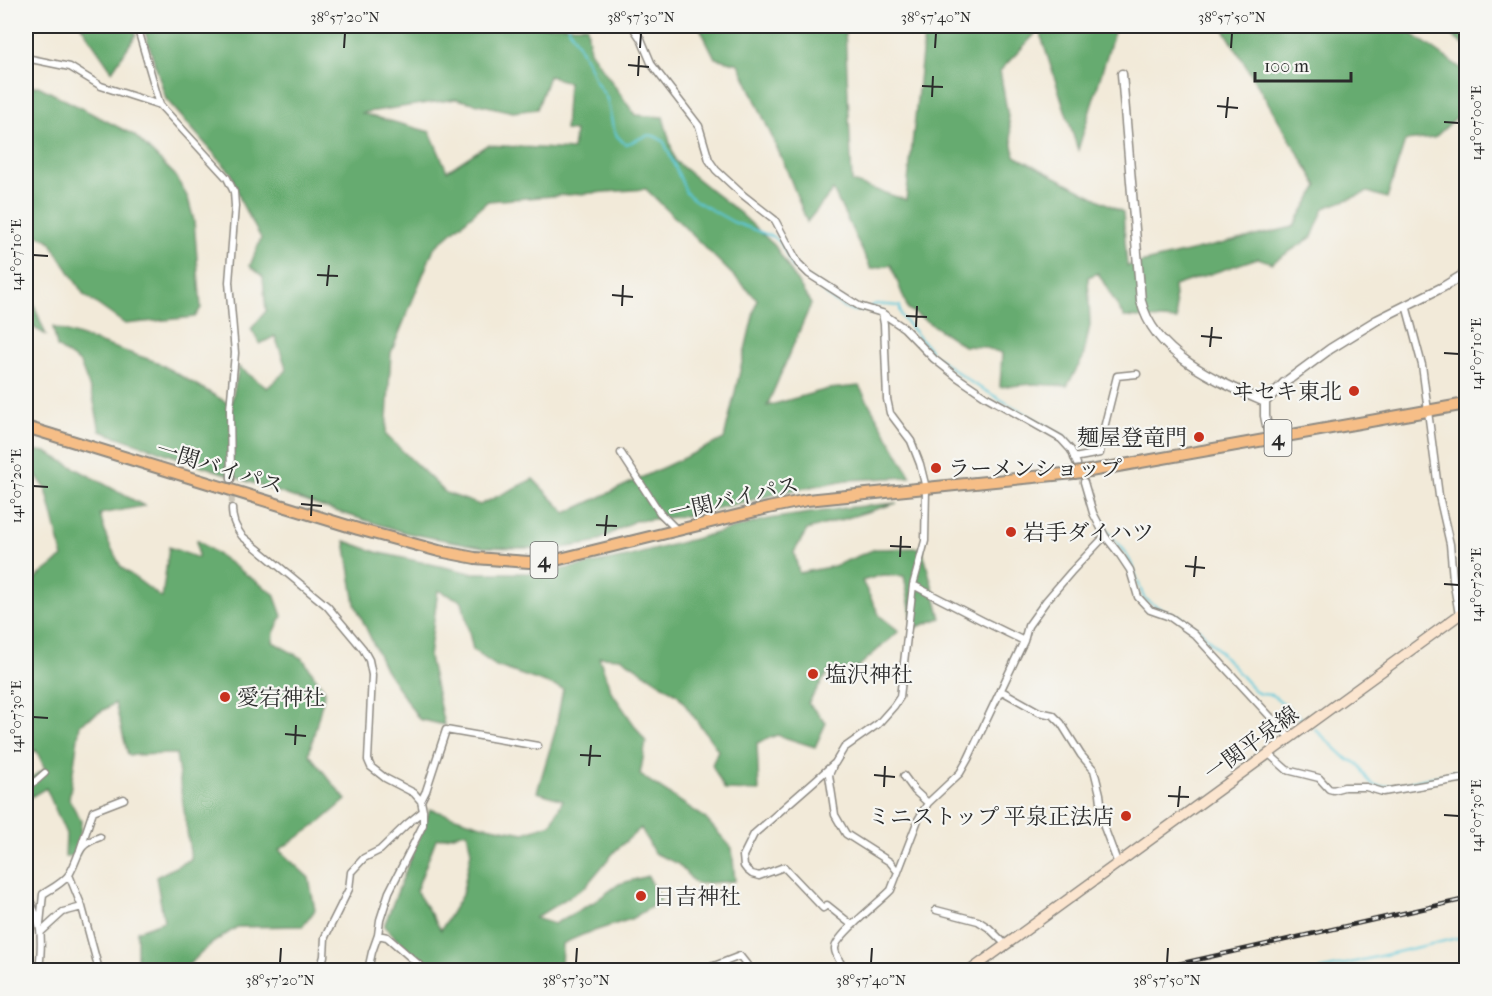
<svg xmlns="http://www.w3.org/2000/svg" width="1492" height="996" font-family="'IM FELL French Canon','Noto Serif JP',serif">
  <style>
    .forest { fill: #66ab70; stroke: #486b4e; stroke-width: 1.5; fill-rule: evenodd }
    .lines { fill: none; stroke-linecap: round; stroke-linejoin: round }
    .stream { stroke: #5fc9db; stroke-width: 2 }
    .minor-tunnel { stroke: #cac4b6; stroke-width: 6; stroke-dasharray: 6 3; stroke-linecap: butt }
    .minor-casing { stroke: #8e8a82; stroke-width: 9 }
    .tertiary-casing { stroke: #8e8a82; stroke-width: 11 }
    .secondary-casing { stroke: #8e8a82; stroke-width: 12 }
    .trunk-casing { stroke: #8e8a82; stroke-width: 14 }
    .minor { stroke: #fff; stroke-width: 6 }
    .tertiary { stroke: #fff; stroke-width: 8 }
    .secondary { stroke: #fbe5cf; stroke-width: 9 }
    .trunk { stroke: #f6be87; stroke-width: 10 }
    .rail-casing { stroke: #2b2b2b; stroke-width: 4.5 }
    .rail { stroke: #f6f6f2; stroke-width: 2; stroke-dasharray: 7; stroke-linecap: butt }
    .trunk-bridge-casing { stroke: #8e8a82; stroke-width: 14; stroke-linecap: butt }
    .trunk-bridge { stroke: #f6be87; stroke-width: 10 }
    .ticks { fill: none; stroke: #2b2b2b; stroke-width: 2 }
    .poi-dot { fill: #c8321e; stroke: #f6f6f2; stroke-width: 2 }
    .labels { text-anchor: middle; stroke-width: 4.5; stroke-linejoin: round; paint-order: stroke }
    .shield { fill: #f6f6f2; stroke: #686867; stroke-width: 1.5 }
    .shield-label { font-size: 21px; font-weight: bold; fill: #2b2b2b }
    .poi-label { font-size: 22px; fill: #2b2b2b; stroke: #f6f6f2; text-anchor: start }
    .street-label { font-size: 22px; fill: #2b2b2b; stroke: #f6f6f2 }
    .neatline { fill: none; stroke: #2b2b2b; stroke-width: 2 }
    .ticks-label { font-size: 15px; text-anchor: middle; fill: #2b2b2b }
  </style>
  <rect width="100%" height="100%" fill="#f6f6f2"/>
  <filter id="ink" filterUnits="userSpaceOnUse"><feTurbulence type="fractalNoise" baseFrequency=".0167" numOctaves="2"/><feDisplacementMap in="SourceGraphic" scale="12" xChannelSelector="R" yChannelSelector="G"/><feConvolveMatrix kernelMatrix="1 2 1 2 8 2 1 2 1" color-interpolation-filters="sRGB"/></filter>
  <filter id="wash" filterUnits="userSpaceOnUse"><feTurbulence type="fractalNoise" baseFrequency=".008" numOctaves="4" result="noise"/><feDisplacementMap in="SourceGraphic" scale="24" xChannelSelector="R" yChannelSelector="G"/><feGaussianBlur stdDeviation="1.35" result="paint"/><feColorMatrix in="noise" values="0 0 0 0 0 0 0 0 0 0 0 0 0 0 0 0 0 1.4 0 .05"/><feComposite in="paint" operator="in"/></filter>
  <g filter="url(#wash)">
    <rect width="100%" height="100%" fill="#f2ead9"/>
    <path class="forest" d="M81 26H134L136 35 112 71Z
      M143 26H587L590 51 635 115 663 117 675 161 740 213 775 246 811 304 767 406 828 389 859 386 911 477 847 480 789 491 686 516 634 521 594 543 555 549 483 547 407 533 319 506 100 431 93 397 80 363 57 347 53 327 157 362 231 405 239 367 267 388 287 370 275 336 260 344 251 329 266 311 263 277 250 266 261 238 242 204 231 173 166 99ZM549 76 568 82 565 130 575 131 573 150 487 145 447 171 430 132 361 113 456 99 513 112 537 109ZM646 189 757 299 724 439 566 513 533 479 480 505 446 493 386 435 391 353 434 248 488 201Z
      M699 26H846L845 29 852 182 906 200 925 26H1116L1078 150 1039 30 1000 71 1015 156 1123 212 1127 266 1293 227 1318 186 1222 26H1401L1466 72V109L1434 138 1405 141 1387 198 1368 192 1324 208 1312 237 1272 263 1258 258 1174 286 1177 320 1124 317 1098 273 1088 277 1090 325 1083 358 1067 386 1033 384 1000 387 1002 353 983 347 964 346 908 309 891 265 871 269 833 190 807 222 786 168 739 64 715 58Z
      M1439 26H1466V47Z
      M38 86 134 135 175 175 188 198 194 221 201 308 195 317 125 324 84 295 49 240 26 231V88Z
      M26 285 46 335 26 323Z
      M26 449 46 452 144 506 100 514 107 539 121 567 162 598 169 547 198 558 197 540 274 594 282 616 274 633 273 642 303 659 325 691 309 754 346 800 318 824 279 850 309 878 315 910 303 926 237 927 211 944 183 970H132L137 965V931L164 921 156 877 191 859 176 754 128 755 115 703 80 724 69 799 81 821 79 854 65 857 66 834 46 788 26 800V781L45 769 36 750 26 755V580L28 584 63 557 46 489 26 461Z
      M897 503 807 530 794 552 799 573 834 566 875 549 922 548 941 618 914 628 904 576 882 575 862 581 880 616 899 631 858 667 829 671 808 703 826 723 815 747 777 735 757 743 759 791 725 790 712 765 718 750 678 695 622 658 599 657 611 691 646 742 640 775 704 817 732 848 735 881 696 884 678 864 654 853 641 828 616 850 585 887 535 918 554 924 594 902 619 884 648 876 661 901 631 919 582 935 562 944 561 970H431L411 954 384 926 430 809 481 825 524 833 551 824 563 800 537 792 555 732 563 689 496 666 473 650 462 601 438 590 429 657 444 725 419 719 385 669 355 604 345 541 376 552 471 573H543L627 557 768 519 853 507ZM467 832 471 852 462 895 441 930 416 891 436 839Z"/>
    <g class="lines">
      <path class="stream" d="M568 26 589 65 595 80 607 99 613 127 617 136 625 144C643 141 646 127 664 142L684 187 686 193 696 201 733 222 774 237C785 244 786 258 794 268 799 274 807 278 813 282 827 294 845 317 865 309
        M870 307 876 304 900 306V311L902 317 931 351
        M934 355 972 383 1068 438 1081 456 1085 468
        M1088 476 1101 518 1106 530 1124 550 1131 563 1144 598 1159 608 1180 617 1201 631 1256 692 1260 694 1273 695 1303 720
        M1315 729 1348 760C1365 762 1361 778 1374 785 1386 791 1449 772 1466 769
        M1320 970 1466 936"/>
    </g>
  </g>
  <g filter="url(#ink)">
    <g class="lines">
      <path class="minor-tunnel" d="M231 479 232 508"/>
      <defs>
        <path id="minor" d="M137 26 160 105
          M632 26 641 39 652 65 699 126 709 160 716 170 743 195 775 220 798 263 809 274 848 299 859 306 882 313 904 328 934 359 957 377 985 396 1061 439 1071 450 1077 464
          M26 58 70 67 101 86 160 105 227 178 234 192 235 206 229 282 235 353 230 410 231 479
          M1406 305 1422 365 1439 496 1450 544 1453 579 1459 615 1466 616
          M621 453 660 513 677 530
          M1074 458 1100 453 1105 424 1117 376 1137 374
          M1084 482 1093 513 1105 536 1120 555 1130 570 1138 597 1150 610 1170 617 1194 634 1290 738
          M232 508C232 520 235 526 242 536L327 606 363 649 369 660 372 675 368 760 371 767 385 778 414 793 421 801 423 811V825L389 892 380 920 378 935 372 952 368 970
          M913 585 983 621 1024 641
          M1000 690 1039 712 1053 715 1061 723 1081 755 1094 770 1100 794 1104 827 1118 864
          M1269 754 1287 770 1319 778 1329 789 1333 790 1344 787H1366L1383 792 1466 778
          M832 768 829 775 835 815 846 834 890 862 898 872
          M904 776 915 791 928 803
          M26 786 36 781 45 773
          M421 801 426 791 446 730 538 746
          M80 850 93 811 124 799
          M26 892C42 924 43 935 39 970
          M82 907 99 970
          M936 910 978 921 989 928 1006 945
          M40 924 43 894C51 889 65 882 70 873 81 854 75 846 100 837
          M852 925 827 905 823 908 784 867 759 876 752 874 747 870 744 866 743 856 754 834 835 763 844 748 878 724 894 706 900 697 913 585 925 541 926 488 920 464 911 441 890 413 887 399 884 324 882 313
          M41 932 63 912 82 907 69 875
          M378 935 387 937 425 970
          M689 969 714 966 740 956 751 970
          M320 970 324 956 325 937 349 889 351 872 364 858 380 850 407 824 423 811
          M844 970C842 964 835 955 835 949 834 937 881 901 891 890L918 820 928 803 960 773 968 759 1024 641 1028 626 1046 601 1071 572 1105 536"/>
        <path id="tertiary" d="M1122 74 1141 301C1154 355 1219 382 1265 402
          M1270 440 1265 416V402L1284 383 1330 349 1377 320 1443 287 1466 273"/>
        <path id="secondary" d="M971 970 1466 610"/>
        <path id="trunk" d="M26 427 358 529 439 551 475 558 529 562 560 559 768 508 807 500 1074 473
          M1090 471 1466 404"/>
      </defs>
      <use href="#minor" class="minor-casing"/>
      <use href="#tertiary" class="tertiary-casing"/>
      <use href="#secondary" class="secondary-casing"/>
      <use href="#trunk" class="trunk-casing"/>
      <use href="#minor" class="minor"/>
      <use href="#tertiary" class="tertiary"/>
      <use href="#secondary" class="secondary"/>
      <use href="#trunk" class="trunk"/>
      <defs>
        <path id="rail" d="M1152 970 1466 899"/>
      </defs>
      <use href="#rail" class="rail-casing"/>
      <use href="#rail" class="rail"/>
      <defs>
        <path id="trunk-bridge" d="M1074 473 1090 471"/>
      </defs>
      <use href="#trunk-bridge" class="trunk-bridge-casing"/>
      <use href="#trunk-bridge" class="trunk-bridge"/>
    </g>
  </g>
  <path class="ticks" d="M344 48 345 33M640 48 641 33M935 48 936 33M1231 48 1232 33M628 65 649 67M638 76 639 56M922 86 943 87M932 97 933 76M1217 106 1238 108M1226 118 1228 97M1444 122 1459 123M33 255 48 256M317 275 338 276M327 286 329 265M612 295 633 297M622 306 623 285M906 316 927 317M916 327 917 306M1201 336 1222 338M1210 347 1212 327M1444 353 1459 354M33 486 48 487M301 504 322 506M311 516 312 495M596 525 617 526M605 536 607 515M890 546 911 547M900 557 901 536M1185 566 1205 568M1194 577 1196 556M1444 584 1459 585M33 717 48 718M285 734 306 736M295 745 296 725M580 755 601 756M589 766 591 745M874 775 895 777M884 787 885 766M1168 796 1189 797M1178 807 1180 786M1444 815 1459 816M280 963 281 948M576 963 577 948M871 963 872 948M1167 963 1168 948"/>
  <g class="poi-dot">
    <circle cx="1354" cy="391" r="6"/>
    <circle cx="1199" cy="437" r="6"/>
    <circle cx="936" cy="468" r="6"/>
    <circle cx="1011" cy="532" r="6"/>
    <circle cx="813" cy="674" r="6"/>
    <circle cx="225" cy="697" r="6"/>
    <circle cx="1126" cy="816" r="6"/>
    <circle cx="641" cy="896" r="6"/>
  </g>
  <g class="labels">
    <g class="shield">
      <rect x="1264.5" y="420" width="27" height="36" rx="4.5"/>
      <rect x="530.5" y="542" width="27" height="36" rx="4.5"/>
    </g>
    <g class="shield-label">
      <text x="1278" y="445">4</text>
      <text x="544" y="567">4</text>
    </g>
    <g class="poi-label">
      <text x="1342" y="399" text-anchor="end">ヰセキ東北</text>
      <text x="1187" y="445" text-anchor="end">麺屋登竜門</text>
      <text x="948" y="476">ラーメンショップ</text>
      <text x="1023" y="540">岩手ダイハツ</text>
      <text x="825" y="682">塩沢神社</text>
      <text x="237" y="705">愛宕神社</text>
      <text x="1114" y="824" text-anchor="end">ミニストップ 平泉正法店</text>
      <text x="653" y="904">日吉神社</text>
    </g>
    <g class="street-label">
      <text transform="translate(220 467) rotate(17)" y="8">一関バイパス</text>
      <text transform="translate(734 498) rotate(-13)" y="8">一関バイパス</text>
      <text transform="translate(1251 743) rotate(-36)" y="8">一関平泉線</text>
    </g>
  </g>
  <rect width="1492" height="996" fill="none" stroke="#f6f6f2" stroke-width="66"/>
  <path d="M1255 72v9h96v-9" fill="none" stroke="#2b2b2b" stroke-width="3"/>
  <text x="1264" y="72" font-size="18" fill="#2b2b2b" stroke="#f6f6f2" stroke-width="4.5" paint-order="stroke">100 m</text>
  <rect x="33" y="33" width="1426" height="930" class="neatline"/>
  <g class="ticks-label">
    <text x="345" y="22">38°57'20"N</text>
    <text x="641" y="22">38°57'30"N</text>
    <text x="936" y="22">38°57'40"N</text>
    <text x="1232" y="22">38°57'50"N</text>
    <text transform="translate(1476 123) rotate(-90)" y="5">141°07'00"E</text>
    <text transform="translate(16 255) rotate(-90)" y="5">141°07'10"E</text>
    <text transform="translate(1476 354) rotate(-90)" y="5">141°07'10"E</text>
    <text transform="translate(16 486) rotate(-90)" y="5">141°07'20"E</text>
    <text transform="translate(1476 585) rotate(-90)" y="5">141°07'20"E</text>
    <text transform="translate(16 717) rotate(-90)" y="5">141°07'30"E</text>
    <text transform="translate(1476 816) rotate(-90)" y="5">141°07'30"E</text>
    <text x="280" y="985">38°57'20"N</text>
    <text x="576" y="985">38°57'30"N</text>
    <text x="871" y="985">38°57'40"N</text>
    <text x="1167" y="985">38°57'50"N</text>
  </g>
</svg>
